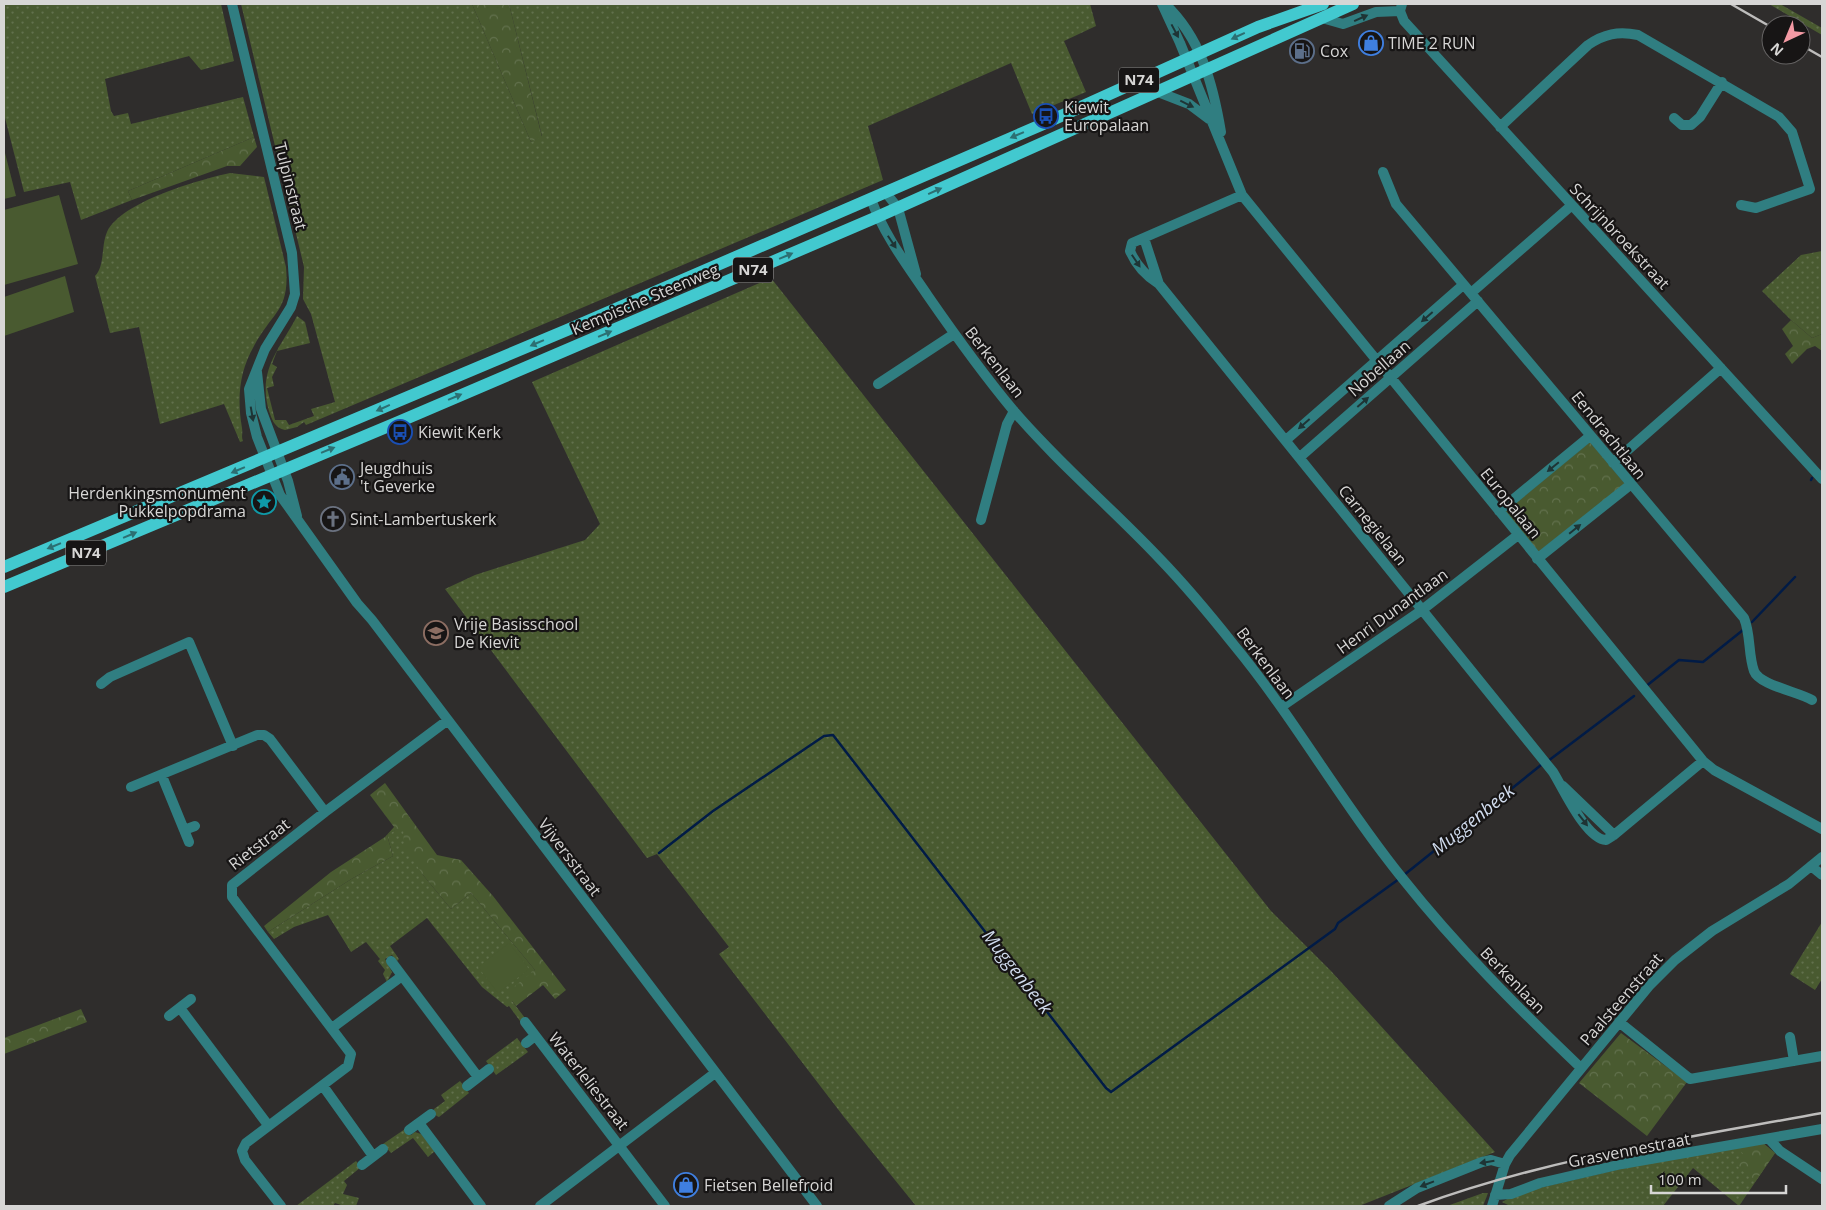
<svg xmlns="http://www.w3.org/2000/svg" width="1826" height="1210" font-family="'Open Sans',sans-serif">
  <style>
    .grass { fill: url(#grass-dots) }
    .forest { fill: url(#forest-crowns) }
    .pitch { fill: #495a30 }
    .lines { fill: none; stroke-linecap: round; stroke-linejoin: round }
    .stream { stroke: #011b46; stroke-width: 2.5 }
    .minor { stroke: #307e81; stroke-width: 10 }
    .primary { stroke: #42c9cf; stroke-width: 12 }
    .rail { stroke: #bebdbc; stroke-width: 2.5 }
    .oneway { fill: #1e3435 }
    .oneway2 { fill: #2c6f72 }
    .labels { text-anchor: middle; stroke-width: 4.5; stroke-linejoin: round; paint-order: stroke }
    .shield { fill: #171515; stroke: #9d9c9b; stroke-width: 1 }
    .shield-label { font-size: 15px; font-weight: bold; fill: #d7d6d5 }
    .poi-label { font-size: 16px; fill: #d7d6d5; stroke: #171515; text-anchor: start }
    .street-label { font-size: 16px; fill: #d7d6d5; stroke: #171515 }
    .water-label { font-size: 18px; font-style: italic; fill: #d0dbed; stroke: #171515 }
  </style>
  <defs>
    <pattern id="grass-dots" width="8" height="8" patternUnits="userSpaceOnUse" patternTransform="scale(1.25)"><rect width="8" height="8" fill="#495a30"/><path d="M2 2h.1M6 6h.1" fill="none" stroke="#62714d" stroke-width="1.8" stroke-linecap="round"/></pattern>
    <pattern id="forest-crowns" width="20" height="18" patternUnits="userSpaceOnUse" patternTransform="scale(1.25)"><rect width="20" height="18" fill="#495a30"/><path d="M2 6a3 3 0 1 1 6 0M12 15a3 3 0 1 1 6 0" fill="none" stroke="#62714d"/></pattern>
  </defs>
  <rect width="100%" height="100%" fill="#2f2d2c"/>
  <path class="grass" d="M4 4H221L234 61 201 70 189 56 105 79 111 111 114 116 128 113 131 124 243 97 254 137 128 191 132 200 81 220 70 182 24 192 4 114Z
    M241 4H472L531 142 542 136 509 4H1090L1096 26 1064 41 1086 92 1032 114 1011 63 868 126 883 180 339 411 306 425 304 422 297 427 285 430C275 428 272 420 269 411 257 370 280 349 297 316L305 322 310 343 277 351 272 364 277 367 272 377 274 386 267 388 275 420H286L289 425 314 416 311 409 335 402 311 314 303 299 304 267Z
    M1769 4H1780L1822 28V35Z
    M230 173 264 177 286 267C290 311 272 312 254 346 239 372 237 399 242 428 243 434 241 436 243 441L240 442 224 404 160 424 139 327 110 333 95 276C105 266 101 246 107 232 121 202 198 180 230 173Z
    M1822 251V334L1812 338 1791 320 1762 291 1801 255Z
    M771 278 1271 911 1331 971 1495 1152 1359 1206H916L844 1117 719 954 729 947 657 854 647 858 445 589 475 575 585 540 600 524 532 382Z
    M403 825 423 875 451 909 471 893 535 970 512 1001 525 1018 520 1021 509 1006 507 1007 482 987 427 918 390 946 399 959 397 961 392 955 385 959 392 972 387 982 383 974 385 970 378 961 380 959 366 942 351 952 328 915 294 927 274 939 268 932 353 878 393 856 387 835Z
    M1822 922V979L1815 990 1790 974Z
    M517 1038 528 1052 496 1075 486 1061Z
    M460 1081 469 1093 439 1117 435 1115 434 1109 445 1101 441 1095Z
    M405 1129 411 1135 415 1132 421 1134 435 1151 428 1157 413 1138 391 1153 383 1144Z
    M1764 1144 1775 1153 1739 1206 1693 1168 1663 1206H1510L1502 1202 1518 1193 1642 1164Z
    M356 1161 361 1167 344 1181 347 1185 343 1194 359 1198 356 1206H344L335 1203 333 1206H296Z
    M1483 1193H1488L1483 1206H1447Z"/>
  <path class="forest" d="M472 4H509L542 137 531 142Z
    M254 137 257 147 240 166H227L132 200 128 191Z
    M1791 320 1812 338 1822 334V351L1815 346 1807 349 1792 364 1785 354 1793 346 1782 329Z
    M1590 442 1625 484 1537 553 1505 512Z
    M385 783 437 855 461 860 493 896 566 990 555 999 543 985 516 1006 512 1001 510 990 535 970 471 893 451 909 423 875 404 846 403 826 387 835 393 856 353 878 268 932 264 926 331 872 385 837 394 827 370 795Z
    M81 1009 87 1022 4 1054V1038Z
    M1621 1033 1687 1082 1647 1136 1579 1083Z
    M1764 1144 1775 1153 1755 1182 1736 1165 1745 1156 1738 1148Z"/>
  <path class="pitch" d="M4 149 16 196 4 199Z
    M59 195 78 264 4 285V210Z
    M65 276 74 312 4 336V297Z
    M509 943 529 969 498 993 478 967Z"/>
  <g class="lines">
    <path class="stream" d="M1811 480 1812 478
      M1752 622 1795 577
      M1645 687 1679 660 1703 662 1743 630
      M1548 761 1634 696
      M659 853 713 811 824 736 833 735 1106 1088 1111 1092 1335 929 1338 923 1399 879
      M1404 875 1541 765"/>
    <path class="minor" d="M232 4 292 253 295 294 291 307 265 349 249 389 251 413 257 437 280 495 357 603 372 620 817 1206
      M1162 4 1180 43 1242 195 1703 761 1714 770 1822 829
      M1165 4C1201 38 1213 84 1221 132
      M1402 4 1400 11 1404 21 1822 479
      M1322 18 1343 24 1376 12 1400 11
      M1158 92 1189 104 1209 119
      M1674 118 1682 125H1691L1700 117 1722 82
      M1500 127 1588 45C1604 34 1618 31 1638 35L1779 117 1792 132 1810 189 1756 208 1741 205
      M1383 172 1396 204 1744 618C1751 635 1748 654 1754 671 1759 685 1799 692 1812 700
      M886 193 898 208 916 274
      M1242 195 1132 243 1130 251C1136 265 1146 276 1159 284L1553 772C1563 788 1586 839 1606 840L1614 835 1703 761
      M871 199C884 235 907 265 928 296 955 335 983 374 1013 410 1058 463 1112 508 1160 559 1186 586 1211 616 1234 645 1295 719 1342 804 1403 879 1457 947 1518 1008 1581 1068
      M1144 238 1159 284
      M1471 293 1572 205
      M257 372 261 409 288 481 297 516
      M878 384 954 334
      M1286 440 1463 285
      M1300 457 1478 301
      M1613 463 1721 368
      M1499 511 1590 436
      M981 520 1007 424 1014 411
      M1537 559 1630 485
      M101 684 110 677 189 642 233 746
      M1281 707 1422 610 1518 535
      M162 776 189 842
      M1563 786 1614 835
      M131 787 257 735H264L270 739 325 812
      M184 830 195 826
      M1811 866 1822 875
      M391 961 478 1077
      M180 1008 268 1125
      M169 1016 191 999
      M525 1022 665 1206
      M1619 1022 1690 1079 1822 1056
      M332 1028 402 976
      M1790 1037 1794 1061
      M526 1043 535 1036
      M323 1086 373 1156
      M467 1086 489 1069
      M419 1123 481 1206
      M409 1130 431 1114
      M1770 1140 1780 1151 1822 1179
      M362 1165 383 1149
      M1495 1195 1511 1194 1540 1183 1622 1164 1822 1129
      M281 1206 245 1160 242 1151 246 1143 348 1066 351 1054 232 897V885L325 812 448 720
      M540 1206 715 1073
      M1389 1206 1417 1188 1482 1162 1491 1160 1505 1164
      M1492 1206 1505 1164 1510 1155 1649 986 1675 960 1712 931 1789 884 1822 857"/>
    <path class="primary" d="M4 567 567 330 1041 125 1258 27 1323 4
      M4 587 396 423 877 217 1353 4"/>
    <path class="rail" d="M1731 4 1771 27
      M1801 45 1822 57
      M1418 1206C1548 1158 1686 1138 1822 1113"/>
  </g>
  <defs><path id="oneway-solid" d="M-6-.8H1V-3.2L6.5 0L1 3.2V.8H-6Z" transform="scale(1.25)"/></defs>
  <g class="oneway">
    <use href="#oneway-solid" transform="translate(1361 18) rotate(-24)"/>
    <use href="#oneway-solid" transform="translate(1175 31) rotate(62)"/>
    <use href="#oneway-solid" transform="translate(1187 104) rotate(26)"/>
    <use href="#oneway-solid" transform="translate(892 242) rotate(56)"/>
    <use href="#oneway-solid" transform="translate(1136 261) rotate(56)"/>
    <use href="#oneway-solid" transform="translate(1427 317) rotate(139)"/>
    <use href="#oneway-solid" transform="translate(1363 402) rotate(-41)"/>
    <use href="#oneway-solid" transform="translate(252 414) rotate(80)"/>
    <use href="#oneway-solid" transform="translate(1304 424) rotate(139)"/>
    <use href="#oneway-solid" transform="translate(1553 467) rotate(141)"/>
    <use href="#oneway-solid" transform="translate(1575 529) rotate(-39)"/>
    <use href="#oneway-solid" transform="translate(1583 820) rotate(52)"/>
    <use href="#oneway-solid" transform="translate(1487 1162) rotate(171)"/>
    <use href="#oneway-solid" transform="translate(1427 1184) rotate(159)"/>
  </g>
  <g class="oneway2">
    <use href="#oneway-solid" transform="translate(1238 36) rotate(155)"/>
    <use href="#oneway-solid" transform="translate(1017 135) rotate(157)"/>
    <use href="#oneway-solid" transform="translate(935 191) rotate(-24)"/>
    <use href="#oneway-solid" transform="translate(786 256) rotate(-23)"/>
    <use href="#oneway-solid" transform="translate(605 334) rotate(-23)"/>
    <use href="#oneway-solid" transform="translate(537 343) rotate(157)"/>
    <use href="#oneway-solid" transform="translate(455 397) rotate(-23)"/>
    <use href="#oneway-solid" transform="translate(383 408) rotate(156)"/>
    <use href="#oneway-solid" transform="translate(328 450) rotate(-22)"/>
    <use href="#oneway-solid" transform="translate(238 470) rotate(157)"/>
    <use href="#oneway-solid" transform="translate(130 535) rotate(-23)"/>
    <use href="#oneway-solid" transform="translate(54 546) rotate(158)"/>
  </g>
  <defs>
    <symbol id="shop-ring" viewBox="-11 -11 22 22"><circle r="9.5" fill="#171515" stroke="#3f7fe0" stroke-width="1.5"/><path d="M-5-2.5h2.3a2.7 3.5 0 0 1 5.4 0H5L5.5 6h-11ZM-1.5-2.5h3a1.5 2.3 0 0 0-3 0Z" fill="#3f7fe0"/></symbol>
    <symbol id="fuel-ring" viewBox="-11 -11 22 22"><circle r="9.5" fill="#171515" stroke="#5c6f8a" stroke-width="1.5"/><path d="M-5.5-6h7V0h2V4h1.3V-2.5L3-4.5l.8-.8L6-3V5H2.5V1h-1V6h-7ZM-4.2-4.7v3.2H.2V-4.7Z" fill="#5c6f8a"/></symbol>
    <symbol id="bus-ring" viewBox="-11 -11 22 22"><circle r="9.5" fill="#171515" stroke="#1a4fb4" stroke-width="1.5"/><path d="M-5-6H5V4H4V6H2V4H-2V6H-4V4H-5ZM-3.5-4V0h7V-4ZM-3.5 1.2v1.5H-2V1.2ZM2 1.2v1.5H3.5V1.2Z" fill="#1a4fb4"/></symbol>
    <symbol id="civic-ring" viewBox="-11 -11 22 22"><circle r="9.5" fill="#171515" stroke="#5c6f8a" stroke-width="1.5"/><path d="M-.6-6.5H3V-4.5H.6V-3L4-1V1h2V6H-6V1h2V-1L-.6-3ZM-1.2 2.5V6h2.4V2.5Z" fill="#5c6f8a"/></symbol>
    <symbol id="sight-ring" viewBox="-11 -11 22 22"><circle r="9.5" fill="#171515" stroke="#0f9aa8" stroke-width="1.5"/><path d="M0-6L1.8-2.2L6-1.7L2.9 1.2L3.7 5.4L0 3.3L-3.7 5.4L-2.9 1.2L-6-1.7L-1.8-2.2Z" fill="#0f9aa8"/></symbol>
    <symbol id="church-ring" viewBox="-11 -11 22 22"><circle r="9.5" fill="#171515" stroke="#6b7280" stroke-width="1.5"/><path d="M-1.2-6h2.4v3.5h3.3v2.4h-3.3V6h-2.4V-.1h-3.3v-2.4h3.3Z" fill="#6b7280"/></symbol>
    <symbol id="school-ring" viewBox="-11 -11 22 22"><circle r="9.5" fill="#171515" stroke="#8d6e63" stroke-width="1.5"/><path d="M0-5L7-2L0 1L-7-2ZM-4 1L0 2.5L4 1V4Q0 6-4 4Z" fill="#8d6e63"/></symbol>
  </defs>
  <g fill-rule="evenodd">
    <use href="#shop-ring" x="1357" y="29" width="28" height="28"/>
    <use href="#fuel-ring" x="1288" y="37" width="28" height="28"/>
    <use href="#bus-ring" x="1032" y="102" width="28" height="28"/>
    <use href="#bus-ring" x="386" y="418" width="28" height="28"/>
    <use href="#civic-ring" x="328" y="463" width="28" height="28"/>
    <use href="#sight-ring" x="250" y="488" width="28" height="28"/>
    <use href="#church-ring" x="319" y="505" width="28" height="28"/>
    <use href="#school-ring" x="422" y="619" width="28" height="28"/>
    <use href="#shop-ring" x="672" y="1171" width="28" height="28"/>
  </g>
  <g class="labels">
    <g class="shield">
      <rect x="1119" y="67.5" width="40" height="25" rx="4"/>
      <rect x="733" y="257.5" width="40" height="25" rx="4"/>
      <rect x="66" y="540.5" width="40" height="25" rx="4"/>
    </g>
    <g class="shield-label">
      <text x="1139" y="85">N74</text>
      <text x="753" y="275">N74</text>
      <text x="86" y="558">N74</text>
    </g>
    <g class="poi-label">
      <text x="1388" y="49">TIME 2 RUN</text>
      <text x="1320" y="57">Cox</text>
      <text x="1064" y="113">Kiewit<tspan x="1064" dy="18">Europalaan</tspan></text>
      <text x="418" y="438">Kiewit Kerk</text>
      <text x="360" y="474">Jeugdhuis<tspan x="360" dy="18">'t Geverke</tspan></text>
      <text x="246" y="499" text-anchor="end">Herdenkingsmonument<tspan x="246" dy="18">Pukkelpopdrama</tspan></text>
      <text x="350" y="525">Sint-Lambertuskerk</text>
      <text x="454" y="630">Vrije Basisschool<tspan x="454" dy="18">De Kievit</tspan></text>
      <text x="704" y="1191">Fietsen Bellefroid</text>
    </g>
    <g class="street-label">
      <text transform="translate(291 186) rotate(76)" y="6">Tulpinstraat</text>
      <text transform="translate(1620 236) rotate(47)" y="6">Schrijnbroekstraat</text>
      <text transform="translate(645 299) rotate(-23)" y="6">Kempische Steenweg</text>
      <text transform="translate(995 362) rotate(52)" y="6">Berkenlaan</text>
      <text transform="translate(1379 368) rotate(-41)" y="6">Nobellaan</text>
      <text transform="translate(1609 435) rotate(51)" y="6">Eendrachtlaan</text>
      <text transform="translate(1511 503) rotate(51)" y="6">Europalaan</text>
      <text transform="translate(1373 525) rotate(51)" y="6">Carnegielaan</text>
      <text transform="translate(1392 611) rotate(-36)" y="6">Henri Dunantlaan</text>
      <text transform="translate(1266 663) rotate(53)" y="6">Berkenlaan</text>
      <text transform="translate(259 844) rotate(-38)" y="6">Rietstraat</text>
      <text transform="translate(570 857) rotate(53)" y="6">Vijversstraat</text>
      <text transform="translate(1513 980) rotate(46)" y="6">Berkenlaan</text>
      <text transform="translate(1621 999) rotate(-49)" y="6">Paalsteenstraat</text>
      <text transform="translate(589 1081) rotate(52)" y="6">Waterleliestraat</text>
      <text transform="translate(1629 1150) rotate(-11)" y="6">Grasvennestraat</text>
    </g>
    <g class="water-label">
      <text transform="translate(1473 820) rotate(-39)" y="6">Muggenbeek</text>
      <text transform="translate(1017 972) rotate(52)" y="6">Muggenbeek</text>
    </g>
  </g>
  <rect width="1826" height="1210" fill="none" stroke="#d7d6d5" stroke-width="10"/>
  <g transform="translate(1786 40) rotate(224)"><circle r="24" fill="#171515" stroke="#646262"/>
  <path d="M0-4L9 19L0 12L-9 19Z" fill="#f49aa4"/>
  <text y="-8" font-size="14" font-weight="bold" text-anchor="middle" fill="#d7d6d5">N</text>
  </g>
  <path d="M1651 1185v8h135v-8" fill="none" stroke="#d7d6d5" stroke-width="2.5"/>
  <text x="1658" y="1185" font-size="15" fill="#d7d6d5" stroke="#171515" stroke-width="4" paint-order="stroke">100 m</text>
</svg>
